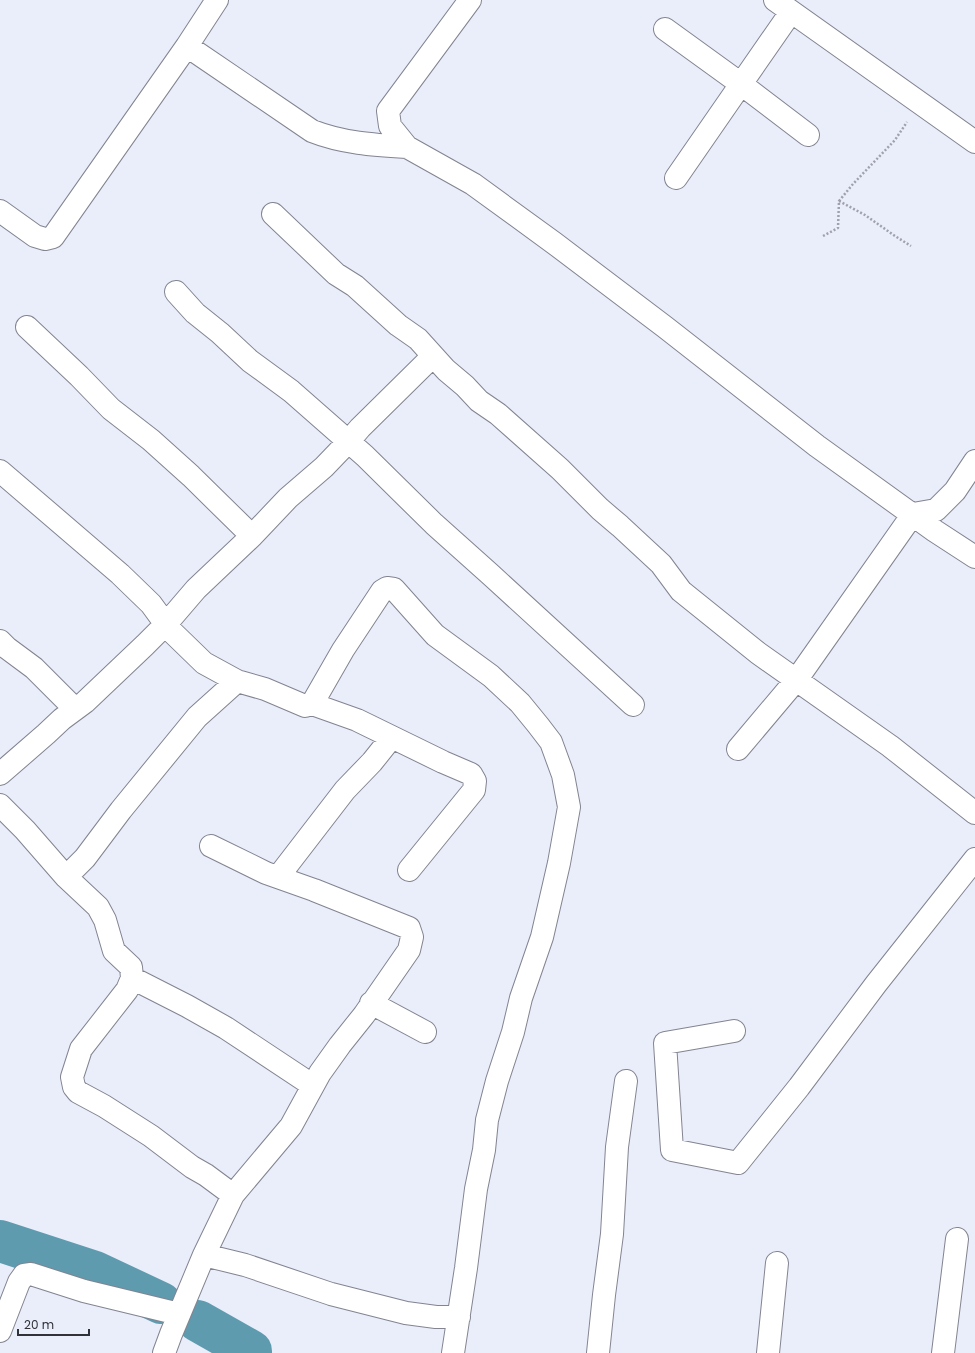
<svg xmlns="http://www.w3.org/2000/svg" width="975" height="1353" font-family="Poppins,sans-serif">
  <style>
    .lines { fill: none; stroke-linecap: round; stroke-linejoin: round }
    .river { stroke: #5e9baf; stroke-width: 42 }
    .minor-casing { stroke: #828490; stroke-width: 24 }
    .path { stroke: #9fa1ab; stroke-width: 2.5; stroke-dasharray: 2 2; stroke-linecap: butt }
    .minor { stroke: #fff; stroke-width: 22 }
  </style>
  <rect width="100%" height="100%" fill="#eaedfa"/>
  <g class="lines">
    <path class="river" d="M0 1241 95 1272 161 1303
      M198 1321 251 1351V1353"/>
    <defs>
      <path id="minor" d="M470 0 388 111 390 126 407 147 473 184 554 243 665 327 817 446 935 531 975 557
        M775 0 975 142
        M665 29 741 84 791 12
        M187 46 217 0
        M676 178 741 84 808 135
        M0 211 35 236 45 239 53 237 187 46 312 131C342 143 374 145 407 147
        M273 214 336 274 355 286 398 325 418 339 446 370 465 386 479 401 498 414 560 469 600 509 620 526 661 564 681 591 758 653 890 746 975 813
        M176 292 195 313 220 333 250 361 291 391 365 456 434 524 491 575 633 705
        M27 327 79 376 111 409 151 440 191 476 252 536
        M0 471 120 574 151 604 170 630 204 663 237 681 265 689 305 706 312 704 343 650 382 591 387 588 394 589 435 635 491 676 520 703 538 725 551 742 563 775 569 807 559 863 542 937 521 998 513 1032 497 1081 487 1120 484 1150 476 1189 466 1268 453 1353
        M0 641 7 648 34 668 75 709
        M312 704 357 720 443 762 471 774 475 781 474 790 409 870
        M738 749 797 679 913 514 936 510 955 491 975 461
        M0 774 46 734 62 719 85 702 145 645 166 624 196 589 252 536 288 498 324 467 348 442 360 428 433 356
        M0 805 25 830 66 877 98 907 105 920 114 951 131 967 132 978 127 990 81 1049 72 1077 74 1087 78 1092 104 1106 151 1136 192 1167 206 1175 233 1195
        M66 877 85 858 121 810 197 717 237 681
        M278 877 345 790 372 762 392 737
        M132 978 187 1006 226 1028 312 1085
        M371 1003 425 1032
        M734 1031 665 1043 672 1150 738 1163 799 1087 876 984 975 859
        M204 1255 245 1265 331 1294 406 1313 436 1317H459
        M0 1331 19 1282 24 1275 31 1274 84 1291 179 1314
        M164 1353 171 1334 204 1255 233 1195 291 1126 320 1073 340 1045 364 1015 409 950 412 937 409 928 314 890 266 873 211 846
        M598 1353 604 1295 612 1234 617 1147 626 1081
        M768 1353 777 1263
        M943 1353 957 1239"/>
    </defs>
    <use href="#minor" class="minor-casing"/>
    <path class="path" d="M839 201 865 215 895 236 911 246
      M823 236 838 228 839 201 853 184 895 140 907 122"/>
    <use href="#minor" class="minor"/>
  </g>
  <path d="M18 1329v6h71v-6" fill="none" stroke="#313237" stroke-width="2"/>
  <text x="24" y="1329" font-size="12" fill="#313237" stroke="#eaedfa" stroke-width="3" paint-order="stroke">20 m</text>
</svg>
